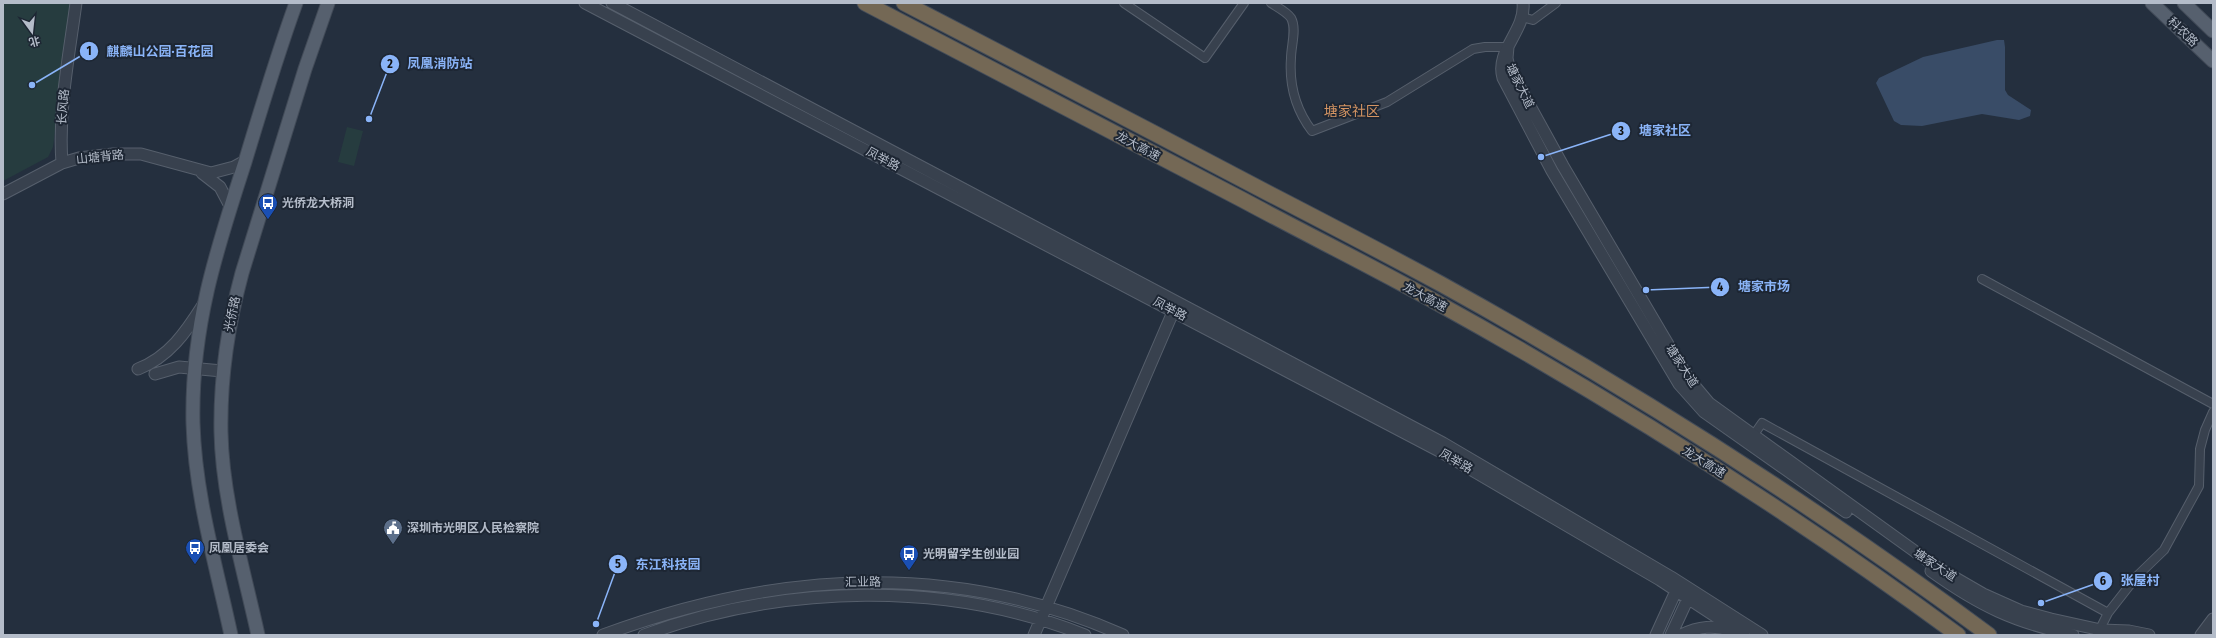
<svg xmlns="http://www.w3.org/2000/svg" width="2216" height="638" font-family="'Fira Sans Condensed','Noto Sans SC',sans-serif">
  <style>
    .green { fill: #263c3f }
    .water { fill: #394c67 }
    .lines { fill: none; stroke-linecap: round; stroke-linejoin: round }
    .minor-casing { stroke: #565f6c; stroke-width: 10 }
    .tertiary-casing { stroke: #565f6c; stroke-width: 13 }
    .primary-casing { stroke: #414a57; stroke-width: 15 }
    .motorway-casing { stroke: #434c59; stroke-width: 17 }
    .minor { stroke: #38414e; stroke-width: 8 }
    .tertiary { stroke: #38414e; stroke-width: 11 }
    .primary { stroke: #56606e; stroke-width: 13 }
    .motorway { stroke: #746855; stroke-width: 15 }
    .labels { text-anchor: middle; stroke-width: 4; stroke-linejoin: round; paint-order: stroke }
    .street-label { font-size: 12px; fill: #b4bcc9; stroke: #1d2633 }
    .poi-label { font-size: 12px; font-weight: bold; fill: #b4bcc9; stroke: #1d2633; text-anchor: start }
    .quarter-label { font-size: 14px; fill: #d59563; stroke: #1d2633 }
    .leader { fill: none; stroke: #8ab4f8; stroke-width: 1.5 }
    .callout-dot { fill: #8ab4f8; stroke: #1d2633; stroke-width: 1.5 }
    .mark-label { font-size: 12px; text-anchor: middle; font-weight: bold; fill: #111 }
    .callout-label { font-size: 13px; text-anchor: middle; font-weight: bold; fill: #8ab4f8; stroke: #1d2633; stroke-width: 4; stroke-linejoin: round; paint-order: stroke }
  </style>
  <rect width="100%" height="100%" fill="#242f3e"/>
  <path class="green" d="M3 3H70L53 147 48 157 3 181Z
    M347 127 363 131 354 166 338 162Z"/>
  <path class="water" d="M1997 40H2004L2005 47V90L2008 95 2031 110 2030 116 2019 120 1982 114 1922 126 1901 125 1894 121 1876 83 1879 78 1923 57Z"/>
  <g class="lines">
    <defs>
      <path id="minor" d="M1124 3 1205 58 1244 3
        M1271 3C1277 7 1287 12 1291 18 1297 29 1291 46 1291 58 1289 85 1296 110 1312 131L1387 102 1473 49 1485 47H1508
        M1522 17 1533 20 1556 3
        M1982 279 2213 404
        M1753 436 1762 423 2108 613 2137 576 2164 550 2199 486 2200 449 2205 430 2213 412
        M2097 635 2108 613"/>
      <path id="tertiary" d="M585 3 1441 452 1660 580 1744 635
        M612 3 1443 443 1671 577 1762 635
        M1523 3C1526 31 1495 50 1503 78L1552 171 1679 384 1704 412 1846 512
        M1508 47 1507 58 1509 68 1563 166 1672 351 1688 378 1709 403 1938 568 1983 594 2021 611 2051 619 2101 630 2129 631 2149 635
        M62 163C58 110 69 56 76 3
        M202 173 220 187 230 206
        M3 194 62 163 79 158 113 154H141L211 173 234 167 245 161
        M138 369C169 357 186 332 203 305
        M155 374 179 367 222 371
        M1931 571C1980 606 2014 622 2073 635
        M603 635C776 571 951 559 1123 635
        M644 635C784 584 947 580 1085 635
        M1034 635 1176 305
        M1656 635 1676 591 1680 587
        M1671 635 1691 592
        M1681 635C1699 626 1714 625 1732 631
        M2201 635 2213 619
        M2213 635V634"/>
      <path id="primary" d="M2152 3 2213 61
        M2184 3 2213 31
        M231 635C216 565 195 495 193 423 191 328 216 251 245 162 261 109 277 55 296 3
        M258 635C244 571 222 497 221 432 220 377 228 325 242 273L305 69 328 3"/>
      <path id="motorway" d="M865 3C991 68 1117 134 1243 200 1306 234 1371 266 1434 301 1615 401 1791 512 1958 635
        M904 3C1025 66 1147 129 1268 193 1326 223 1384 253 1441 284 1631 389 1815 506 1989 635"/>
    </defs>
    <use href="#minor" class="minor-casing"/>
    <use href="#tertiary" class="tertiary-casing"/>
    <use href="#primary" class="primary-casing"/>
    <use href="#motorway" class="motorway-casing"/>
    <use href="#minor" class="minor"/>
    <use href="#tertiary" class="tertiary"/>
    <use href="#primary" class="primary"/>
    <use href="#motorway" class="motorway"/>
  </g>
  <defs>
    <symbol id="bus-pin" viewBox="-11 -11 22 30"><path d="M0 17L-7.5 6A9.5 9.5 0 1 1 7.5 6Z" fill="#1a4fb4" stroke="#1d2633"/><path d="M-5-6H5V4H4V6H2V4H-2V6H-4V4H-5ZM-3.5-4V0h7V-4ZM-3.5 1.2v1.5H-2V1.2ZM2 1.2v1.5H3.5V1.2Z" fill="#fff"/></symbol>
    <symbol id="civic-pin" viewBox="-11 -11 22 30"><path d="M0 17L-7.5 6A9.5 9.5 0 1 1 7.5 6Z" fill="#5c6f8a" stroke="#1d2633"/><path d="M-.6-6.5H3V-4.5H.6V-3L4-1V1h2V6H-6V1h2V-1L-.6-3ZM-1.2 2.5V6h2.4V2.5Z" fill="#fff"/></symbol>
  </defs>
  <g fill-rule="evenodd">
    <use href="#bus-pin" x="257" y="192" width="22" height="30"/>
    <use href="#civic-pin" x="382" y="517" width="22" height="30"/>
    <use href="#bus-pin" x="184" y="537" width="22" height="30"/>
    <use href="#bus-pin" x="898" y="543" width="22" height="30"/>
  </g>
  <g class="labels">
    <g class="street-label">
      <text transform="translate(2183 32) rotate(44)" y="4">科农路</text>
      <text transform="translate(1520 86) rotate(64)" y="4">塘家大道</text>
      <text transform="translate(63 107) rotate(-85)" y="4">长风路</text>
      <text transform="translate(1138 146) rotate(28)" y="4">龙大高速</text>
      <text transform="translate(100 157) rotate(-6)" y="4">山塘背路</text>
      <text transform="translate(883 159) rotate(28)" y="4">凤举路</text>
      <text transform="translate(1425 297) rotate(28)" y="4">龙大高速</text>
      <text transform="translate(1170 309) rotate(28)" y="4">凤举路</text>
      <text transform="translate(232 314) rotate(-78)" y="4">光侨路</text>
      <text transform="translate(1682 366) rotate(57)" y="4">塘家大道</text>
      <text transform="translate(1456 461) rotate(30)" y="4">凤举路</text>
      <text transform="translate(1704 462) rotate(32)" y="4">龙大高速</text>
      <text transform="translate(1935 565) rotate(33)" y="4">塘家大道</text>
      <text transform="translate(863 582) rotate(-1)" y="4">汇业路</text>
    </g>
    <g class="poi-label">
      <text x="282" y="207">光侨龙大桥洞</text>
      <text x="407" y="532">深圳市光明区人民检察院</text>
      <text x="209" y="552">凤凰居委会</text>
      <text x="923" y="558">光明留学生创业园</text>
    </g>
    <g class="quarter-label">
      <text x="1352" y="116">塘家社区</text>
    </g>
  </g>
  <path class="leader" d="M32 85L89 51M369 119L390 64M1541 157L1621 131M1646 290L1720 287M596 624L618 564M2041 603L2103 581"/>
  <g class="callout-dot">
    <circle cx="32" cy="85" r="4"/>
    <circle cx="369" cy="119" r="4"/>
    <circle cx="1541" cy="157" r="4"/>
    <circle cx="1646" cy="290" r="4"/>
    <circle cx="596" cy="624" r="4"/>
    <circle cx="2041" cy="603" r="4"/>
    <circle cx="89" cy="51" r="10"/>
    <circle cx="390" cy="64" r="10"/>
    <circle cx="1621" cy="131" r="10"/>
    <circle cx="1720" cy="287" r="10"/>
    <circle cx="618" cy="564" r="10"/>
    <circle cx="2103" cy="581" r="10"/>
  </g>
  <g class="mark-label">
    <text x="89" y="55">1</text>
    <text x="390" y="68">2</text>
    <text x="1621" y="135">3</text>
    <text x="1720" y="291">4</text>
    <text x="618" y="568">5</text>
    <text x="2103" y="585">6</text>
  </g>
  <g class="callout-label">
    <text x="160" y="56">麒麟山公园·百花园</text>
    <text x="440" y="68">凤凰消防站</text>
    <text x="1665" y="135">塘家社区</text>
    <text x="1764" y="291">塘家市场</text>
    <text x="668" y="569">东江科技园</text>
    <text x="2140" y="585">张屋村</text>
  </g>
  <rect width="2216" height="638" fill="none" stroke="#b4bcc9" stroke-width="8"/>
  <g transform="translate(32 32) rotate(165)" stroke="#1d2633" stroke-width="3" paint-order="stroke">
  <path d="M0-3L7 15L0 10L-7 15Z" fill="#b4bcc9"/>
  <text y="-6" font-size="11" font-weight="bold" text-anchor="middle" fill="#b4bcc9">北</text>
  </g>
</svg>
